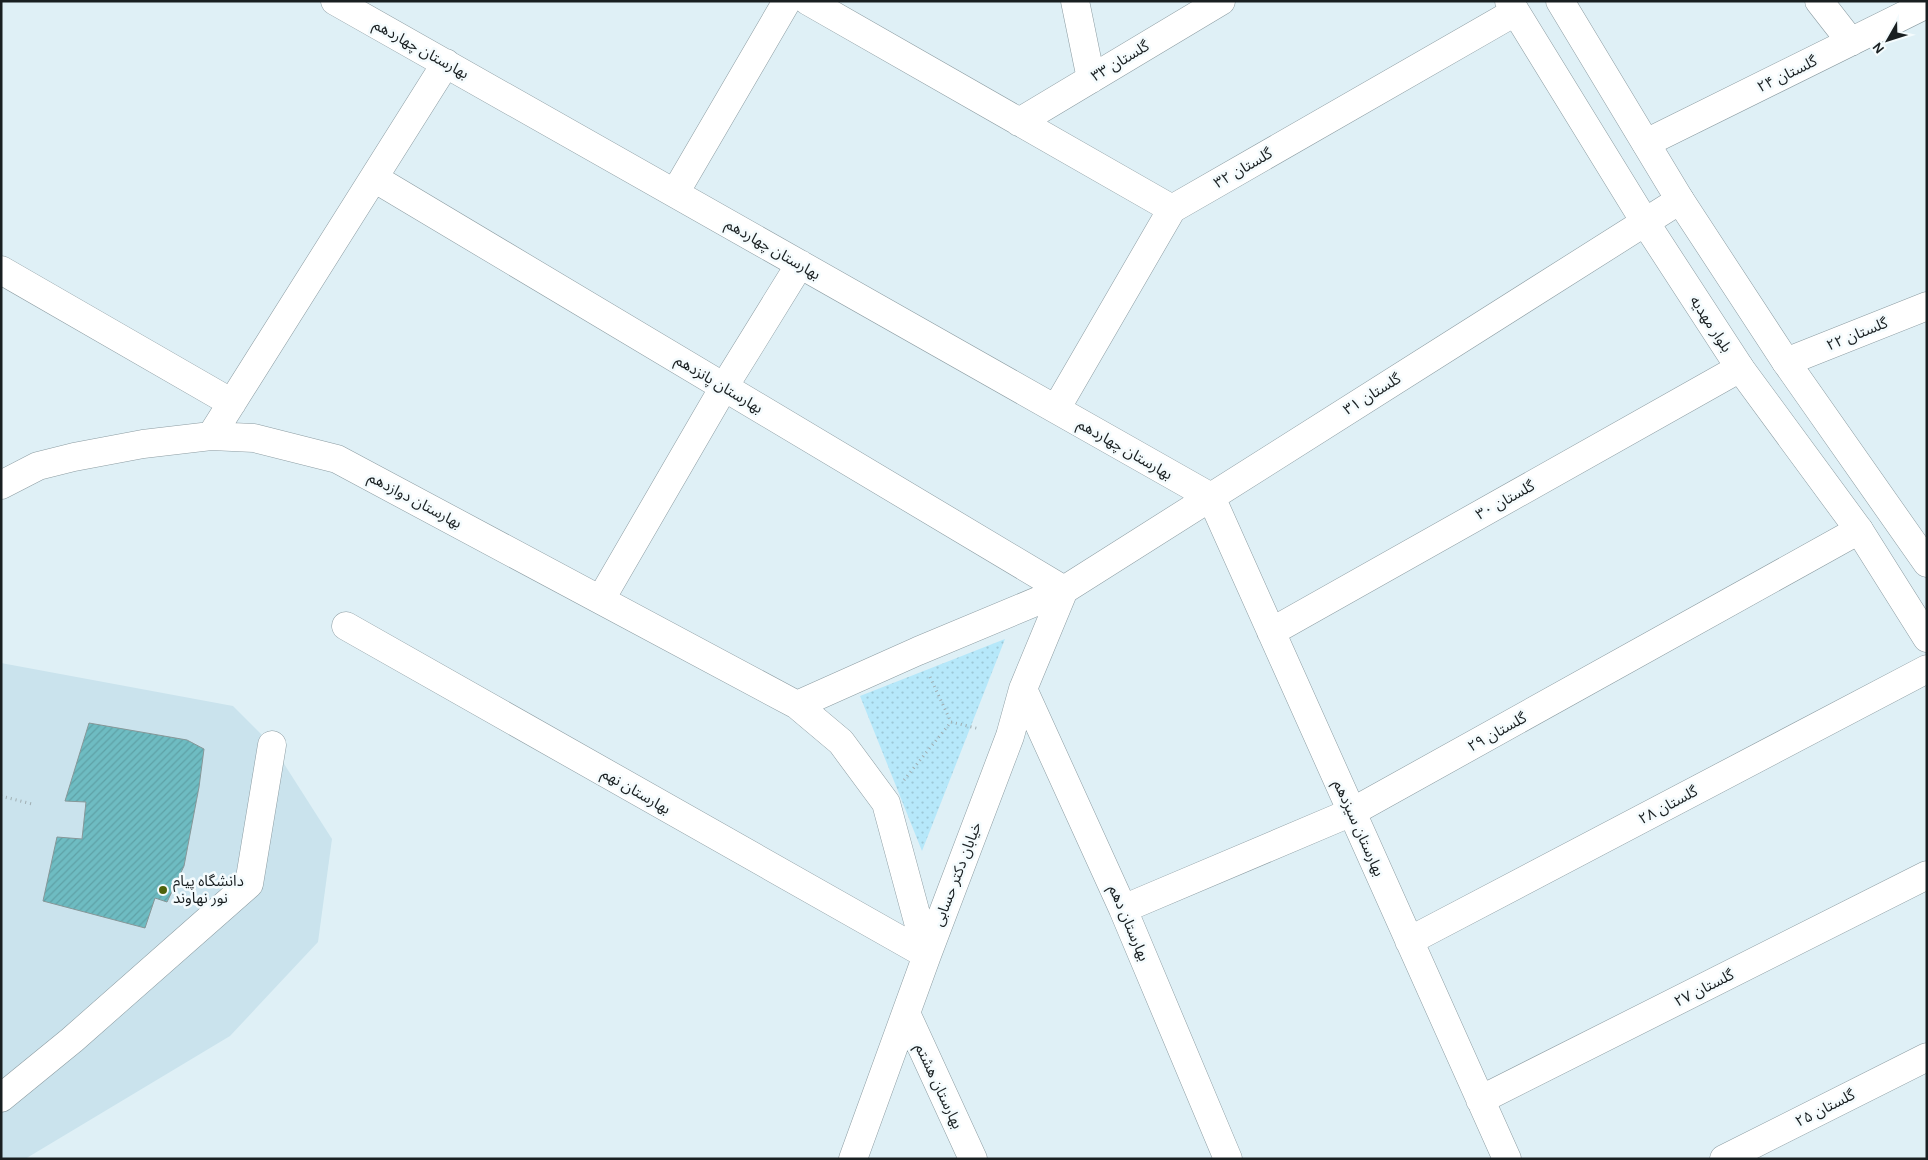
<svg xmlns="http://www.w3.org/2000/svg" width="1928" height="1160" font-family="Karla,'Noto Sans Arabic',sans-serif">
  <style>
    .built { fill: #cae3ed }
    .grass { fill: url(#grass-dots) }
    .building { fill: url(#building-hatch); stroke: #869798 }
    .lines { fill: none; stroke-linecap: round; stroke-linejoin: round }
    .minor-casing { stroke: #8c9ca2; stroke-width: 29 }
    .major-casing { stroke: #8c9ca2; stroke-width: 29 }
    .path { stroke: #a0aeb2; stroke-width: 3; stroke-dasharray: 1 4; stroke-linecap: butt }
    .minor { stroke: #fff; stroke-width: 28 }
    .major { stroke: #fff; stroke-width: 28 }
    .poi-dot { fill: #4e620c; stroke: #f4fbfd; stroke-width: 2 }
    .labels { text-anchor: middle; stroke-width: 5; stroke-linejoin: round; paint-order: stroke }
    .street-label { font-size: 15px; fill: #191f21; stroke: #f4fbfd }
    .poi-label { font-size: 15px; fill: #191f21; stroke: #f4fbfd; text-anchor: start }
  </style>
  <defs>
    <pattern id="grass-dots" width="8" height="8" patternUnits="userSpaceOnUse" patternTransform="scale(1.25)"><rect width="8" height="8" fill="#b6e8fa"/><path d="M2 2h.1M6 6h.1" fill="none" stroke="#9cc7d6" stroke-width="1.8" stroke-linecap="round"/></pattern>
    <pattern id="building-hatch" width="6" height="6" patternUnits="userSpaceOnUse" patternTransform="scale(1.25)"><rect width="6" height="6" fill="#6ebcc2"/><path d="M-1 1l2-2M0 6l6-6M5 7l2-2" fill="none" stroke="#5fa1a6"/></pattern>
  </defs>
  <rect width="100%" height="100%" fill="#dff0f6"/>
  <path class="built" d="M1 663 233 706 272 745 332 839 318 942 230 1036 25 1159H1Z"/>
  <path class="grass" d="M1005 639 922 851 860 696Z"/>
  <path class="building" d="M89 723 187 740 204 749 199 787 184 866 167 902 155 898 145 928 43 901 57 837 82 839 86 802 65 801Z"/>
  <g class="lines">
    <defs>
      <path id="minor" d="M335 1 1211 497 1507 1159
        M808 1 1172 209
        M1075 1 1091 79
        M1819 1 1851 42
        M1019 122 1221 1
        M1646 143 1927 4
        M374 178 1064 590
        M675 193 787 1
        M1 270 232 403
        M1786 362 1927 306
        M1056 409 1172 209 1515 12
        M211 436 446 63
        M1 485 38 466 74 457 143 444 211 436 254 438 337 459 797 705
        M601 599 724 387 800 264
        M346 626 927 955
        M1271 632 1740 368
        M1023 689 1123 909 1228 1159
        M1123 909 1352 812 1859 530
        M1409 941 1927 669
        M927 955 886 803 841 742 797 705 918 651 1064 590 1680 200
        M906 1013 973 1159
        M1 1098 72 1040 249 884 272 745
        M1480 1100 1927 875
        M853 1159 927 955 1010 736 1023 689 1064 590
        M1724 1159 1927 1057"/>
      <path id="major" d="M1509 1 1645 222 1740 368 1859 530 1927 638
        M1560 1 1680 200 1786 362 1927 563"/>
    </defs>
    <use href="#minor" class="minor-casing"/>
    <use href="#major" class="major-casing"/>
    <path class="path" d="M930 677 951 722
      M951 722 980 729
      M904 780 951 722
      M1 796 32 804"/>
    <use href="#minor" class="minor"/>
    <use href="#major" class="major"/>
  </g>
  <circle class="poi-dot" cx="163" cy="890" r="5"/>
  <g class="labels">
    <g class="street-label">
      <text transform="translate(421 49) rotate(29)" y="5">بهارستان چهاردهم</text>
      <text transform="translate(1120 61) rotate(-31)" y="5">گلستان ۳۳</text>
      <text transform="translate(1787 74) rotate(-26)" y="5">گلستان ۲۴</text>
      <text transform="translate(1243 168) rotate(-30)" y="5">گلستان ۳۲</text>
      <text transform="translate(773 249) rotate(30)" y="5">بهارستان چهاردهم</text>
      <text transform="translate(1711 324) rotate(57)" y="5">بلوار مهدیه</text>
      <text transform="translate(1857 334) rotate(-22)" y="5">گلستان ۲۲</text>
      <text transform="translate(719 384) rotate(31)" y="5">بهارستان پانزدهم</text>
      <text transform="translate(1372 394) rotate(-32)" y="5">گلستان ۳۱</text>
      <text transform="translate(1125 449) rotate(30)" y="5">بهارستان چهاردهم</text>
      <text transform="translate(415 500) rotate(28)" y="5">بهارستان دوازدهم</text>
      <text transform="translate(1505 500) rotate(-29)" y="5">گلستان ۳۰</text>
      <text transform="translate(1497 732) rotate(-29)" y="5">گلستان ۲۹</text>
      <text transform="translate(636 791) rotate(30)" y="5">بهارستان نهم</text>
      <text transform="translate(1668 805) rotate(-28)" y="5">گلستان ۲۸</text>
      <text transform="translate(1359 828) rotate(66)" y="5">بهارستان سیزدهم</text>
      <text transform="translate(957 874) rotate(-69)" y="5">خیابان دکتر حسابی</text>
      <text transform="translate(1129 923) rotate(67)" y="5">بهارستان دهم</text>
      <text transform="translate(1704 988) rotate(-27)" y="5">گلستان ۲۷</text>
      <text transform="translate(939 1086) rotate(65)" y="5">بهارستان هشتم</text>
      <text transform="translate(1825 1108) rotate(-27)" y="5">گلستان ۲۵</text>
    </g>
    <g class="poi-label">
      <text x="173" y="886">دانشگاه پیام<tspan x="173" dy="17">نور نهاوند</tspan></text>
    </g>
  </g>
  <rect width="1928" height="1160" fill="none" stroke="#191f21" stroke-width="5"/>
  <g transform="translate(1888 40) rotate(231)" stroke="#f4fbfd" stroke-width="4" paint-order="stroke">
  <path d="M0-4L9 19L0 12L-9 19Z" fill="#191f21"/>
  <text y="-8" font-size="14" font-weight="bold" text-anchor="middle" fill="#191f21">N</text>
  </g>
</svg>
